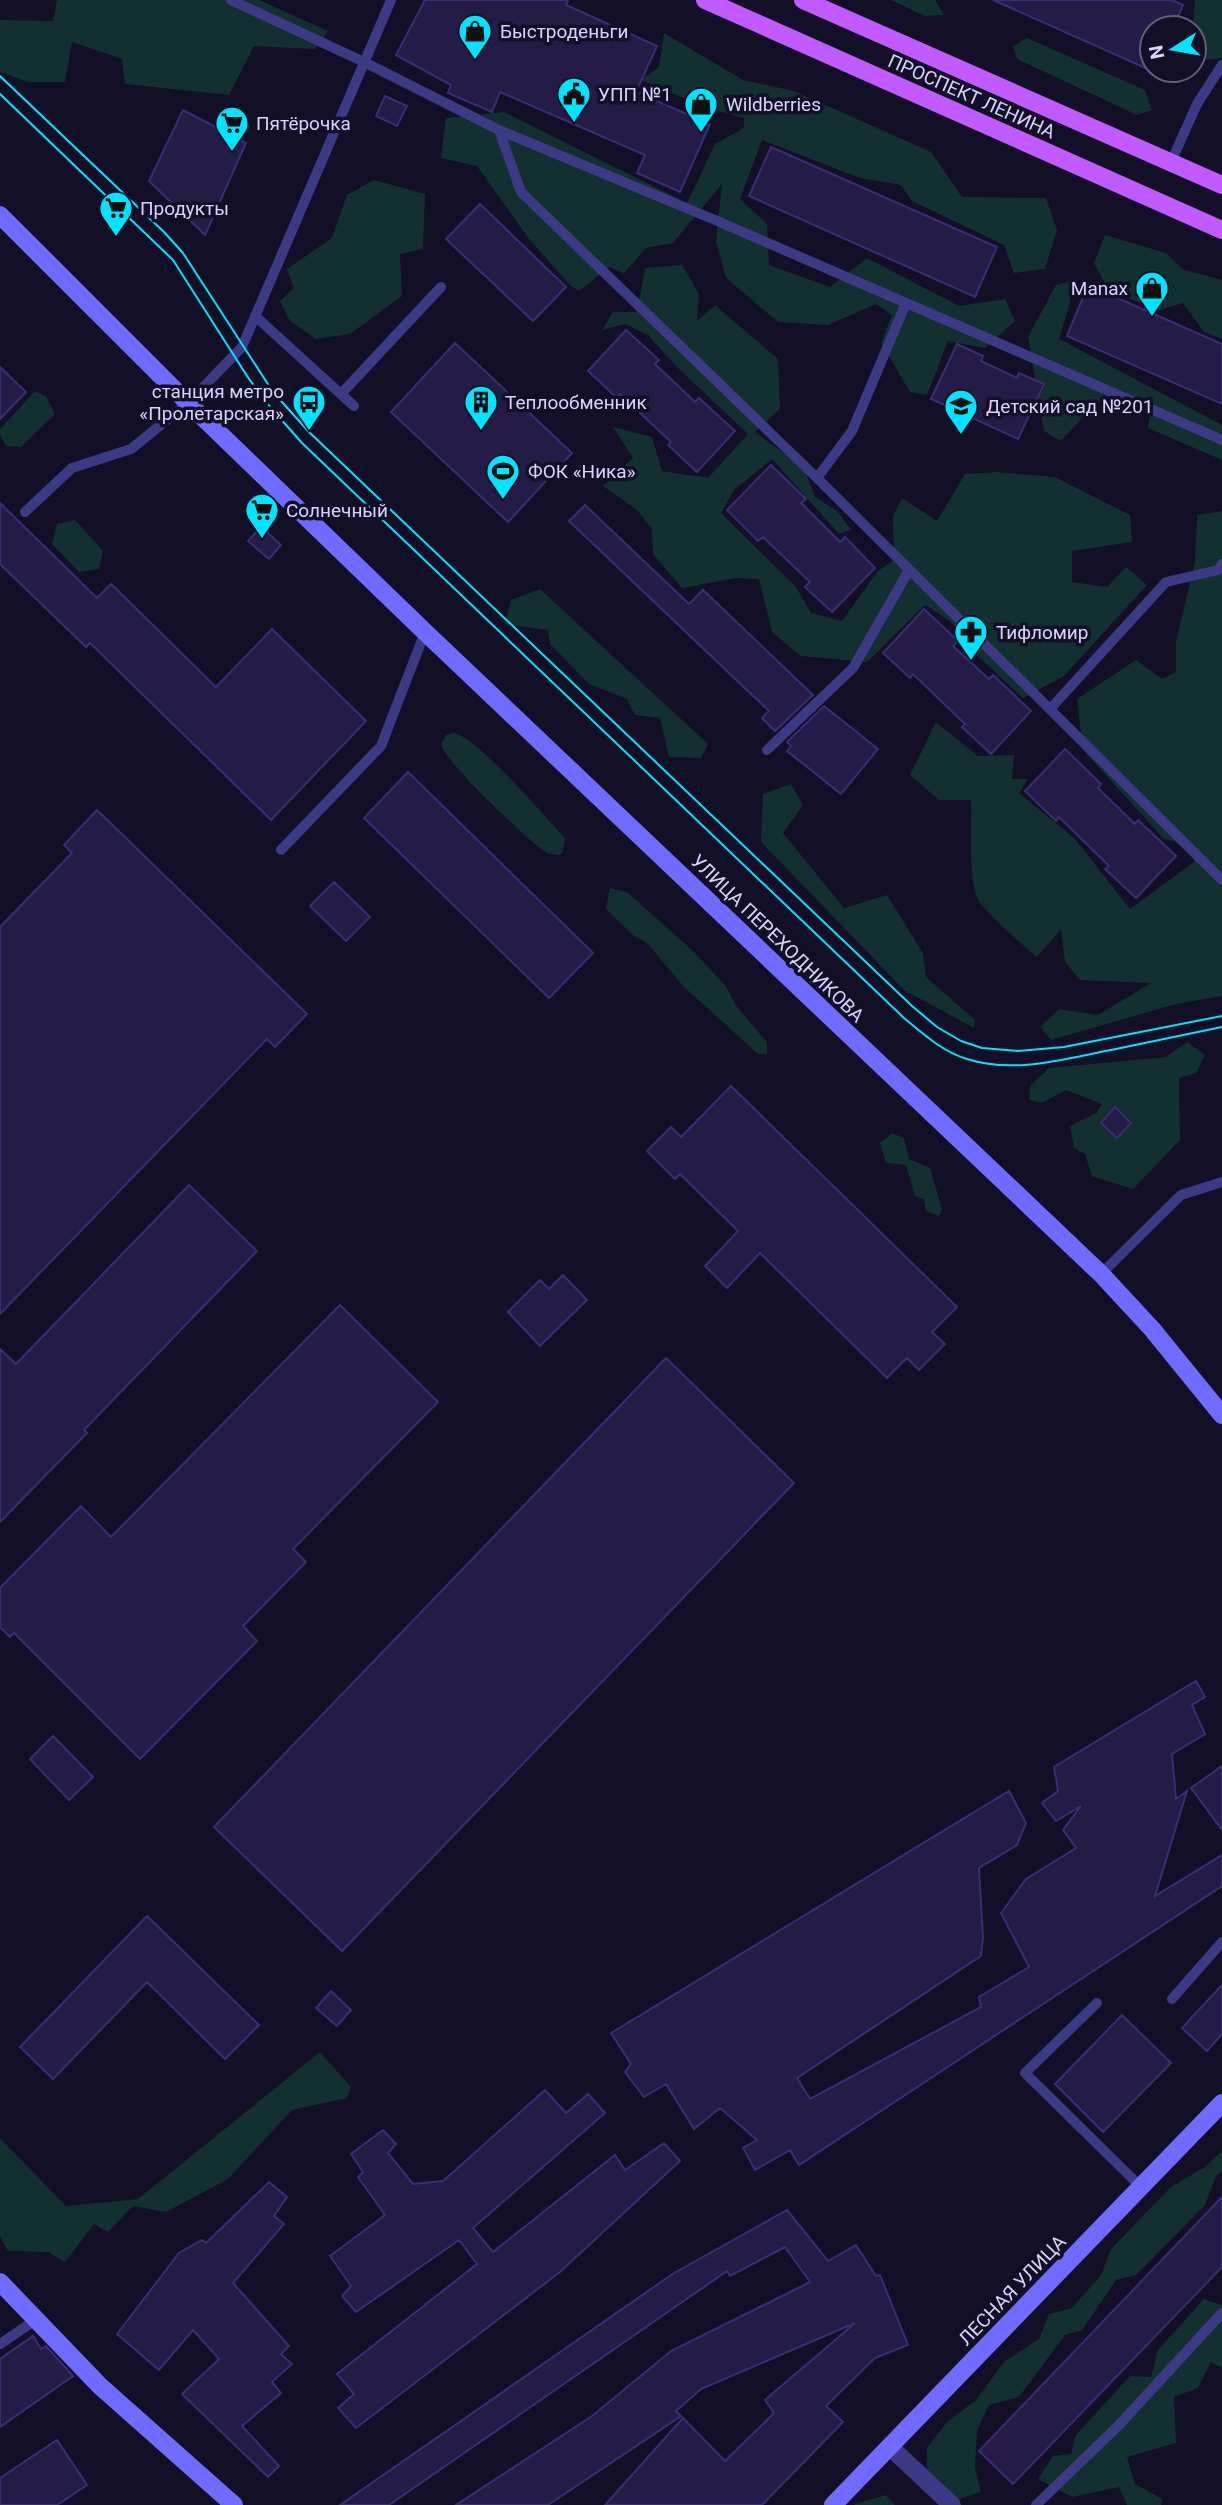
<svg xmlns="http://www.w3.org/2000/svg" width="1222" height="2505" font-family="Roboto,sans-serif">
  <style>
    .green { fill: #12302f }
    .building { fill: #241b47; stroke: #3b2d73; stroke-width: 2 }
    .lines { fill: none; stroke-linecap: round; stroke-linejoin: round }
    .lane { stroke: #3d3a85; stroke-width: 10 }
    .street { stroke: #3d3a85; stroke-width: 18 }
    .secondary { stroke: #6f6bff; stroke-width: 18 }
    .primary { stroke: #c25bff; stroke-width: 18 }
    .tram { stroke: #00e5ff; stroke-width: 2 }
    .labels { text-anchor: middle; stroke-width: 7; stroke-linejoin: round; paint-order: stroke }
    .poi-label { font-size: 19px; fill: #d9d4ff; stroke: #130f26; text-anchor: start }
    .street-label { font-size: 19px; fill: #d9d4ff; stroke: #130f26 }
  </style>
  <rect width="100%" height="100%" fill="#130f26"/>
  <path class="green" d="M57 0H259L328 31 315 49 254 46 229 95 125 84 122 59 72 42 65 82H28L0 72V20L53 21Z
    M891 0H935L944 15 925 16Z
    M1195 0H1222V58L1194 61 1193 28Z
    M664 33 743 80 794 91 931 152 962 197 1046 198 1057 230 1045 269 1014 273 1004 245 912 201 901 185 860 178 762 140 740 199 767 224 769 265 830 287 867 258 959 306 1005 299 1015 321 985 348 948 341 927 395 910 392 881 343 892 315 876 304 828 325 778 322 726 278 716 241 722 184 673 243 646 248 624 273 609 267 579 291 571 286 529 239 477 166 441 158 446 118 504 112 687 203 715 144 744 128V118L710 109 641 80 659 67Z
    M1027 38 1145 90 1152 110 1137 115 1017 59 1013 46Z
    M374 180 425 194 423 249 400 254 402 296 350 334 316 339 290 321 280 301 294 288 287 269 332 238 347 195Z
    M1105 235 1166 253 1182 269 1222 280V339L1204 332 1183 303 1159 310 1109 291 1094 263Z
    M682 265 699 294 697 321 715 305 778 359 780 409 755 432 804 468 815 497 837 511 851 530 839 534 772 459 734 490 721 513 796 587 811 613 842 621 878 571 894 560 893 516 902 498 937 521 965 474 997 472 1055 477 1130 515 1132 542 1072 551V582L1107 587 1126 567 1147 585 1064 676 1023 698 970 649 951 622 925 605 867 662 801 656 772 632 759 579 736 578 682 588 653 554 652 529 637 510 603 486 633 458 613 427 652 437 662 471 708 478 748 434 677 367 648 335 625 324 602 330 613 312H637L645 268Z
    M1069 282 1070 303 1059 339 1222 425V460L1148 428 1152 401 1096 403 1061 441 1044 431 1028 337 1056 285Z
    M35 391 46 396 55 414 21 447 6 446 0 435V429Z
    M1222 511V996L1176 1004 1051 1040 1040 1027 1059 1009 1098 1015 1151 983 1080 980 1065 962 1061 929 1037 957C1022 944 986 914 978 899 968 880 972 823 971 800H939L910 775 936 722 978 756 1014 755 1012 779H1028L1019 793 1075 839 1130 909 1194 862 1192 845 1164 839 1083 750 1077 699 1136 660 1162 679 1176 672V642L1195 561 1197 515Z
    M75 520 103 551 99 569 79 572 52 544 57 524Z
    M540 589 708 744 701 758 669 757 660 718 635 715 627 699 589 684 550 644 548 630 505 624 511 600Z
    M453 733C477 736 545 817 565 838L563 852 559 855 547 853 537 846C517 828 448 766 441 744L446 735Z
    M791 784 803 805 783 833 844 908 887 895 923 953 926 977 975 1020 974 1028 904 990 761 842 763 794Z
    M610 888 627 892 694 952 725 985 737 1007 767 1042V1054H758L683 986 647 943 634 936 606 909Z
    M1187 1042 1205 1055 1196 1073 1179 1078 1180 1140 1133 1189 1092 1176 1085 1154 1074 1148 1070 1126 1096 1113 1102 1104 1066 1090 1042 1103 1029 1100 1030 1086 1049 1068 1166 1057Z
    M892 1133 904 1138 909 1159 930 1168 942 1209 939 1216 926 1211 924 1199 915 1196 906 1165 886 1163 880 1143Z
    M320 2052 351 2087 347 2098 292 2110 228 2179 166 2212 133 2206 108 2232 94 2224 65 2262 48 2252 8 2251 0 2236V2138L66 2206 138 2199Z
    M1222 2151V2171L1216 2176 1205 2205 1136 2275 1116 2280 1082 2330 1065 2335 1019 2397 989 2405 977 2431 975 2468 981 2492 944 2504 927 2473V2448L947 2422 976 2400 1004 2362 1039 2339 1049 2314 1072 2308 1101 2275 1111 2249 1171 2187 1205 2167Z
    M1204 2299 1222 2305V2368L1211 2362 1198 2388 1174 2397 1176 2443 1127 2457 1135 2484 1162 2499 1161 2505H1127L1119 2487 1072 2497 1038 2479 1053 2456 1071 2454 1076 2435 1130 2376 1151 2377 1158 2350Z
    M886 2495 895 2505H855V2504Z"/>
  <path class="building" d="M425 0H568L566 5 657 46 636 92 710 124 680 192 637 173 645 155 500 92 492 112 448 93 451 85 396 55Z
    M993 0H1172L1183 5 1173 28H1152V71Z
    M385 96 407 106 397 126 376 116Z
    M183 110 246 143 205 235 149 181Z
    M771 147 997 247 975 297 749 196Z
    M480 204 566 287 533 321 446 239Z
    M1088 285 1222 344V404L1067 336Z
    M626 330 659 360 655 364 695 402 699 398 735 431 697 472 668 445 671 442 620 394 617 398 588 371Z
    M455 343 572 453 508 522 391 412Z
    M957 344 983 356 981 361 1017 378 1019 373 1044 384 1018 439 931 399Z
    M0 367 26 392 0 419Z
    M771 465 806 499 801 503 840 542 845 537 875 568 832 612 805 587 810 582 763 537 758 541 727 510Z
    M0 503 97 598 111 584 216 687 272 629 366 721 271 820 90 643 86 647 0 564Z
    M585 505 689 604 703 590 813 695 775 731 762 718 769 711 569 521Z
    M261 527 281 545 269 559 248 541Z
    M924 609 958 641 953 646 989 679 993 675 1031 711 991 754 962 727 965 724 913 674 910 678 883 653Z
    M824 706 878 749 841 794 787 751 791 746 787 742Z
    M1065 749 1101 784 1098 788 1135 824 1138 820 1176 856 1136 898 1105 869 1109 866 1059 817 1056 821 1025 791Z
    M408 772 593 953 549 998 364 818Z
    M97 810 307 1014 275 1047 267 1039 0 1314V927L72 853 64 845Z
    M334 882 370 917 346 941 310 906Z
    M731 1086 957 1307 932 1332 945 1344 919 1370 907 1358 887 1378 760 1253 727 1288 705 1266 738 1231 680 1174 675 1179 647 1151 671 1127 681 1137Z
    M1115 1107 1131 1123 1117 1138 1101 1123Z
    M189 1185 257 1251 84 1430 87 1433 0 1522V1349L16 1364Z
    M563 1275 587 1300 540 1346 508 1312 540 1280 549 1289Z
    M340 1305 438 1402 293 1549 306 1562 243 1626 257 1641 140 1759 14 1633 10 1637 0 1627V1588L81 1506 111 1537Z
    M666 1358 794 1483 342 1951 214 1827Z
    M1196 1681 1205 1697 1192 1705 1205 1734 1172 1754 1176 1799 1187 1791 1155 1896 1222 1855V1886L799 2165 790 2150 755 2170 743 2148 757 2140 720 2108 694 2129 666 2084 644 2097 625 2072 631 2064 611 2033 1009 1791 1026 1823 1017 1845 979 1868 983 1938 981 1956 797 2078 810 2099 981 2007 979 1997 1029 1967 1001 1913 1026 1879 1076 1848 1063 1830 1081 1806 1056 1821 1042 1803 1058 1791 1054 1767Z
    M53 1736 93 1777 69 1800 30 1759Z
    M1222 1766V1830L1191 1788Z
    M147 1916 259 2025 225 2059 147 1982 53 2079 20 2047Z
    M1222 1985V2034L1207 2051 1182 2028Z
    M331 1991 351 2010 337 2026 316 2008Z
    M1122 2015 1171 2063 1103 2132 1055 2084Z
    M545 2090 566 2113 588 2094 605 2113 473 2228 493 2252 615 2155 625 2170 664 2143 680 2161 560 2272 356 2428 338 2408 354 2394 337 2374 477 2264 459 2240 356 2312 342 2296 351 2286 330 2256 385 2215 358 2177 363 2172 351 2154 383 2130 396 2144 388 2153 413 2184 443 2181Z
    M269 2182 287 2197 274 2216 284 2224 233 2283 289 2346 281 2354 292 2364 272 2382 281 2393 242 2426 279 2466 268 2477 182 2394 219 2359 193 2330 159 2370 117 2334 179 2253 202 2240 206 2243Z
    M1222 2197V2267L1013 2484 979 2451Z
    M787 2210 828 2261 856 2245 876 2276 880 2275 908 2345 875 2358 826 2406 843 2422 762 2505H605L683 2418 725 2461 774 2413 765 2400 855 2323 701 2389 676 2411 681 2416 548 2505H456L592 2416 671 2351 810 2282 785 2247 730 2276 727 2271 389 2505H340L674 2273Z
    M33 2336 41 2349 46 2346 73 2376 0 2427V2359Z
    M57 2440 87 2485 57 2505H0V2478Z"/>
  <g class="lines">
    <path class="lane" d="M231 0 364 62 499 130 521 192 817 478 1222 880
      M499 130 715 220 1222 440
      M1171 162 1197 104 1222 65
      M255 316 354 406
      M341 394 441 287
      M817 478 852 431 906 303
      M25 512 72 468 131 449 188 403 242 347 391 0
      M1050 709 1166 582 1218 570 1222 564
      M767 750 853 668 909 570
      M281 850 381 746 425 632
      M1101 1274 1181 1195 1222 1182
      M1172 1999 1222 1942
      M1097 2003 1025 2073 1141 2187
      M0 2344 37 2319
      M1036 2505 1119 2425 1222 2313"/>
    <path class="street" d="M890 2447 952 2505"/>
    <path class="secondary" d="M0 215 188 403 425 632 1101 1274 1152 1329 1222 1415
      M0 2282 100 2386 234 2505
      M833 2505 1222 2103"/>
    <path class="primary" d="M705 0 1222 230
      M803 0 1222 185"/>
    <path class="tram" d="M0 76 164 232 183 253 273 392 309 432 912 1006 937 1027 961 1041 982 1048 1018 1051 1064 1047 1222 1016
      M0 94 173 260 249 379 271 408 302 443 904 1018C923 1034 943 1052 967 1059 1014 1074 1064 1059 1111 1050 1148 1042 1185 1035 1222 1027"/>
  </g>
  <defs>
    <symbol id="shop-pin" viewBox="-11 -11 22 30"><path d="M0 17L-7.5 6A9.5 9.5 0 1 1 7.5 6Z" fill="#00e5ff" stroke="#130f26"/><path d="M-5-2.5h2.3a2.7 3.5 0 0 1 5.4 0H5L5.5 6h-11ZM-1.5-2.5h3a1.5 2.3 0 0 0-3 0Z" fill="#111"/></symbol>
    <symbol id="civic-pin" viewBox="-11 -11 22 30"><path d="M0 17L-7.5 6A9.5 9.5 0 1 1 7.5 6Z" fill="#00e5ff" stroke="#130f26"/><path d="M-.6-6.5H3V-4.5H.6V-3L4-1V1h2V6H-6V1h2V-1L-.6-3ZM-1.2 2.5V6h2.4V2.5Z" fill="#111"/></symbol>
    <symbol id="supermarket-pin" viewBox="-11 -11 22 30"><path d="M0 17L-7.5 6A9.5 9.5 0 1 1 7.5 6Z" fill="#00e5ff" stroke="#130f26"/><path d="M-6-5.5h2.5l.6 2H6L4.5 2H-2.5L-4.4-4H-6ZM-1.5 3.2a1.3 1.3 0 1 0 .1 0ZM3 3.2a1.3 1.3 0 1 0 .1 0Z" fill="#111"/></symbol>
    <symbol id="bus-pin" viewBox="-11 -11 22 30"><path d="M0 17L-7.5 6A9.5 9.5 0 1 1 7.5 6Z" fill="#00e5ff" stroke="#130f26"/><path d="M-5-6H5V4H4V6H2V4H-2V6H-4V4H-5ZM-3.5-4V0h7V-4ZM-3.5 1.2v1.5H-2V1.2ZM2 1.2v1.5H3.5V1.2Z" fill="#111"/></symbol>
    <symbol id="building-pin" viewBox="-11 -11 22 30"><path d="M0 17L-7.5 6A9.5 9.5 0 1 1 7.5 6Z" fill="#00e5ff" stroke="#130f26"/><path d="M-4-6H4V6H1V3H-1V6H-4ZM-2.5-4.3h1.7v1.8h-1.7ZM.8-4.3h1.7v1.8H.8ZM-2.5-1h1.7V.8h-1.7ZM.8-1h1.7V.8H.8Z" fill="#111"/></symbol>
    <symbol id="school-pin" viewBox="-11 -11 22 30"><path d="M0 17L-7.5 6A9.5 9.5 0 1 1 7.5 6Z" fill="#00e5ff" stroke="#130f26"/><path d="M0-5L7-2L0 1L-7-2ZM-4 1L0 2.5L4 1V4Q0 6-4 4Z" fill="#111"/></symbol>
    <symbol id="stadium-pin" viewBox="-11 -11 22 30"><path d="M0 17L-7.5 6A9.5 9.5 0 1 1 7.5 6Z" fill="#00e5ff" stroke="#130f26"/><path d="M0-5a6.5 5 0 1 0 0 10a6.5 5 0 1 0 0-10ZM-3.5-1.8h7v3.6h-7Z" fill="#111"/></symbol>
    <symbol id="pharmacy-pin" viewBox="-11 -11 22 30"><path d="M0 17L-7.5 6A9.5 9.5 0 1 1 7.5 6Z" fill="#00e5ff" stroke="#130f26"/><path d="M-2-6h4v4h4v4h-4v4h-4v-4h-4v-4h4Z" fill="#111"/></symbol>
  </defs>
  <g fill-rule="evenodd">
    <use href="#shop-pin" x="456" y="12" width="38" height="52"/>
    <use href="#civic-pin" x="555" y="75" width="38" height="52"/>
    <use href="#shop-pin" x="682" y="85" width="38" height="52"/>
    <use href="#supermarket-pin" x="213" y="104" width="38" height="52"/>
    <use href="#supermarket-pin" x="97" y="189" width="38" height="52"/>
    <use href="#shop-pin" x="1133" y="269" width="38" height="52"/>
    <use href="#bus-pin" x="290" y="383" width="38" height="52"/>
    <use href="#building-pin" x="462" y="383" width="38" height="52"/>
    <use href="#school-pin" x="942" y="387" width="38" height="52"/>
    <use href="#stadium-pin" x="484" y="452" width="38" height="52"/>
    <use href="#supermarket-pin" x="243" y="491" width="38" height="52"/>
    <use href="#pharmacy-pin" x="952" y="613" width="38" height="52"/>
  </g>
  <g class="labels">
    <g class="poi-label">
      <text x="500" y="38">Быстроденьги</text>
      <text x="598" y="101">УПП №1</text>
      <text x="726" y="111">Wildberries</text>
      <text x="256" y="130">Пятёрочка</text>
      <text x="140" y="215">Продукты</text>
      <text x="1128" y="295" text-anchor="end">Manax</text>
      <text x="284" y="398" text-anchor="end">станция метро<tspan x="284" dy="22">«Пролетарская»</tspan></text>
      <text x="505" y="409">Теплообменник</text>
      <text x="986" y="413">Детский сад №201</text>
      <text x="528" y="478">ФОК «Ника»</text>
      <text x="286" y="517">Солнечный</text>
      <text x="996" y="639">Тифломир</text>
    </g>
    <g class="street-label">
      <text transform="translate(972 96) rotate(24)" y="7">ПРОСПЕКТ ЛЕНИНА</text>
      <text transform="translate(778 938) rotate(44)" y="7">УЛИЦА ПЕРЕХОДНИКОВА</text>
      <text transform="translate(1012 2290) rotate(-46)" y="7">ЛЕСНАЯ УЛИЦА</text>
    </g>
  </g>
  <g transform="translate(1173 49) rotate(259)"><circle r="33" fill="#130f26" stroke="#625e7d" stroke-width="2"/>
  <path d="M0-5L12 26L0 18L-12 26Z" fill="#00e5ff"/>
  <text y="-10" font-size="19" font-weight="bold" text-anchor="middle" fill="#d9d4ff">N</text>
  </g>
</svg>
